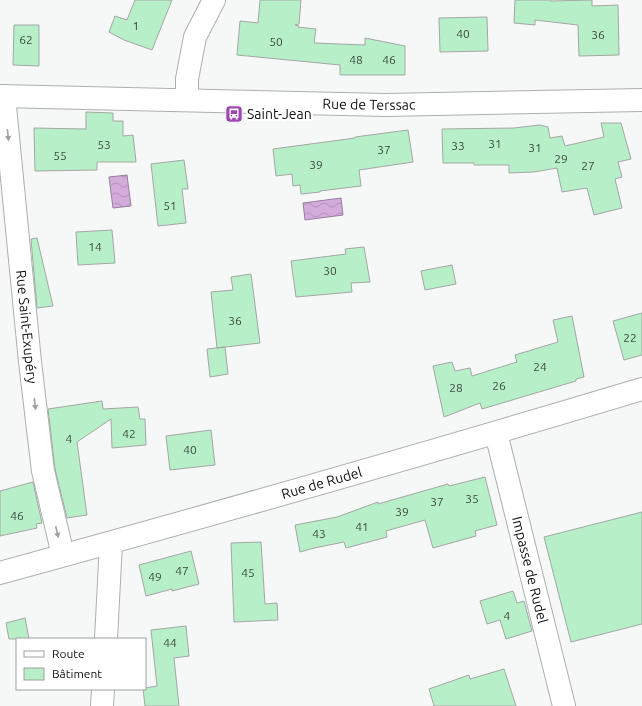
<svg xmlns="http://www.w3.org/2000/svg" width="642" height="706" font-family="Ubuntu,sans-serif">
  <style>
    .water { fill: url(#water-waves); stroke: #987e9e }
    .building { fill: #b7efc8; stroke: #a4a7a5 }
    .lines { fill: none; stroke-linecap: round; stroke-linejoin: round }
    .minor-casing { stroke: #acb0ad; stroke-width: 24 }
    .tertiary-casing { stroke: #acb0ad; stroke-width: 24 }
    .minor { stroke: #fff; stroke-width: 22 }
    .tertiary { stroke: #fff; stroke-width: 22 }
    .oneway { fill: #9fa09f }
    .labels { text-anchor: middle; stroke-width: 4; stroke-linejoin: round; paint-order: stroke }
    .number-label { font-size: 12px; fill: #3a483e }
    .street-label { font-size: 14px; fill: #101110; stroke: #fff }
    .poi-label { font-size: 14px; fill: #101110; stroke: #fff; text-anchor: start }
  </style>
  <defs>
    <pattern id="water-waves" width="16" height="10" patternUnits="userSpaceOnUse"><rect width="16" height="10" fill="#d3acdb"/><path d="M0 5q4-4 8 0t8 0" fill="none" stroke="#b493bb"/></pattern>
  </defs>
  <rect width="100%" height="100%" fill="#f5f8f6"/>
  <path class="water" d="M127 175 131 206 113 208 109 177Z
    M341 198 343 215 305 220 303 203Z"/>
  <path class="building" d="M135 0H172L152 50 124 40 109 32 115 16 127 20Z
    M260 0H301L299 24 295 25 299 26 298 27 316 29 314 43 365 45V38L405 46V75H340V65L237 55 240 21 258 23Z
    M515 0H550V1L592 0V6L618 5 619 55 579 56 578 25 535 20V25L514 23Z
    M487 17 488 51 440 52 439 18Z
    M14 25H39V66L13 65Z
    M86 112 113 113V121H123V136L133 135 136 162H97V170L35 171 34 128 86 129Z
    M601 123H621L631 159 618 162 622 177 615 179 622 208 594 215 587 188 562 192 557 168 534 172 509 173V165H474V163H443L442 129 514 128 540 125 548 127 550 138 562 136 565 146 604 137Z
    M408 130 413 162 359 170 361 186 320 191V192L301 194 300 185 293 186 292 174 276 176 273 149 355 138V137Z
    M184 160 188 189H182L186 223 158 226 151 164Z
    M112 230 115 263 78 265 76 232Z
    M37 238 53 306 37 308 31 239Z
    M364 247 370 282 351 283 352 292 296 297 291 261 346 254 345 249Z
    M452 265 456 284 425 290 421 271Z
    M251 274 260 343 217 348 211 292 233 290 231 277Z
    M642 313V355L624 360 613 321Z
    M572 316 584 377 576 379V381L482 409 480 403 444 417 433 366 452 362 455 371 470 368 472 376 517 362 515 355 558 342 553 320Z
    M225 347 228 374 210 377 207 349Z
    M102 401 103 409 138 407 140 419H145L146 445 112 448 111 419 77 442 87 515 67 518 55 469 48 409Z
    M211 430 215 465 170 470 166 436Z
    M485 477 497 525 475 531 476 536 433 548 425 520 386 531 387 537 346 548 344 542 314 548 300 552 295 525 337 517 378 502V504L448 484 449 486Z
    M33 482 42 523 36 524 37 528 0 536V491Z
    M642 512V624L571 642 544 537Z
    M261 542 265 604 277 603 278 620 234 622 231 543Z
    M191 551 199 584 172 591V589L146 596 139 565Z
    M513 591 517 603 524 601 532 631 506 639 500 620 487 624 480 601Z
    M25 618 29 639H9L6 623Z
    M186 626 189 656 174 658 179 706H145L143 689H145V688L157 686 151 630Z
    M504 669 516 706H434L429 689 469 675 470 679Z"/>
  <g class="lines">
    <defs>
      <g id="minor">
        <path id="s1" d="M4 96 30 362 43 471 63 555"/>
        <path d="M187 100V79L195 37 214 0"/>
        <path id="s2" d="M496 433 564 706"/>
        <path id="s3" d="M0 573C215 514 429 453 642 389"/>
        <path d="M106 639 111 543"/>
        <path d="M102 706 103 689"/>
      </g>
      <g id="tertiary">
        <path id="s4" d="M0 96 386 105 642 100"/>
      </g>
    </defs>
    <use href="#minor" class="minor-casing"/>
    <use href="#tertiary" class="tertiary-casing"/>
    <use href="#minor" class="minor"/>
    <use href="#tertiary" class="tertiary"/>
  </g>
  <defs><path id="oneway-solid" d="M-6-.8H1V-3.2L6.5 0L1 3.2V.8H-6Z"/></defs>
  <g class="oneway">
    <use href="#oneway-solid" transform="translate(8 135) rotate(84)"/>
    <use href="#oneway-solid" transform="translate(35 404) rotate(83)"/>
    <use href="#oneway-solid" transform="translate(57 532) rotate(77)"/>
  </g>
  <defs>
    <symbol id="bus-square" viewBox="-11 -11 22 22"><rect x="-9" y="-9" width="18" height="18" rx="4" fill="#9e45b1" stroke="#fff"/><path d="M-5-6H5V4H4V6H2V4H-2V6H-4V4H-5ZM-3.5-4V0h7V-4ZM-3.5 1.2v1.5H-2V1.2ZM2 1.2v1.5H3.5V1.2Z" fill="#fff"/></symbol>
  </defs>
  <g fill-rule="evenodd">
    <use href="#bus-square" x="224" y="104" width="20" height="20"/>
  </g>
  <g class="labels">
    <g class="number-label">
      <text x="136" y="30">1</text>
      <text x="463" y="38">40</text>
      <text x="598" y="39">36</text>
      <text x="26" y="44">62</text>
      <text x="276" y="46">50</text>
      <text x="356" y="64">48</text>
      <text x="389" y="64">46</text>
      <text x="495" y="148">31</text>
      <text x="104" y="149">53</text>
      <text x="458" y="150">33</text>
      <text x="535" y="152">31</text>
      <text x="384" y="154">37</text>
      <text x="60" y="160">55</text>
      <text x="561" y="163">29</text>
      <text x="316" y="169">39</text>
      <text x="588" y="170">27</text>
      <text x="170" y="210">51</text>
      <text x="95" y="251">14</text>
      <text x="330" y="275">30</text>
      <text x="235" y="325">36</text>
      <text x="630" y="342">22</text>
      <text x="540" y="371">24</text>
      <text x="499" y="390">26</text>
      <text x="456" y="392">28</text>
      <text x="129" y="438">42</text>
      <text x="69" y="443">4</text>
      <text x="190" y="454">40</text>
      <text x="472" y="503">35</text>
      <text x="437" y="506">37</text>
      <text x="402" y="516">39</text>
      <text x="17" y="520">46</text>
      <text x="362" y="531">41</text>
      <text x="319" y="538">43</text>
      <text x="182" y="575">47</text>
      <text x="248" y="577">45</text>
      <text x="155" y="581">49</text>
      <text x="507" y="620">4</text>
      <text x="170" y="647">44</text>
    </g>
    <g class="street-label">
      <text dy="5" stroke="none"><textPath href="#s4" startOffset="369">Rue de Terssac</textPath></text>
      <text dy="5" stroke="none"><textPath href="#s1" startOffset="232">Rue Saint-Exupéry</textPath></text>
      <text dy="5" stroke="none"><textPath href="#s3" startOffset="334">Rue de Rudel</textPath></text>
      <text dy="5" stroke="none"><textPath href="#s2" startOffset="141">Impasse de Rudel</textPath></text>
    </g>
    <g class="poi-label">
      <text x="247" y="119">Saint-Jean</text>
    </g>
  </g>
  <rect x="16" y="638" width="130" height="52" fill="#ffffff" stroke="#9fa09f"/>
  <rect x="24" y="651" width="20" height="6" fill="#ffffff" stroke="#9fa09f"/>
  <text x="52" y="658" font-size="12" fill="#101110">Route</text>
  <rect x="24" y="668" width="20" height="12" fill="#b7efc8" stroke="#9fa09f"/>
  <text x="52" y="678" font-size="12" fill="#101110">Bâtiment</text>
</svg>
